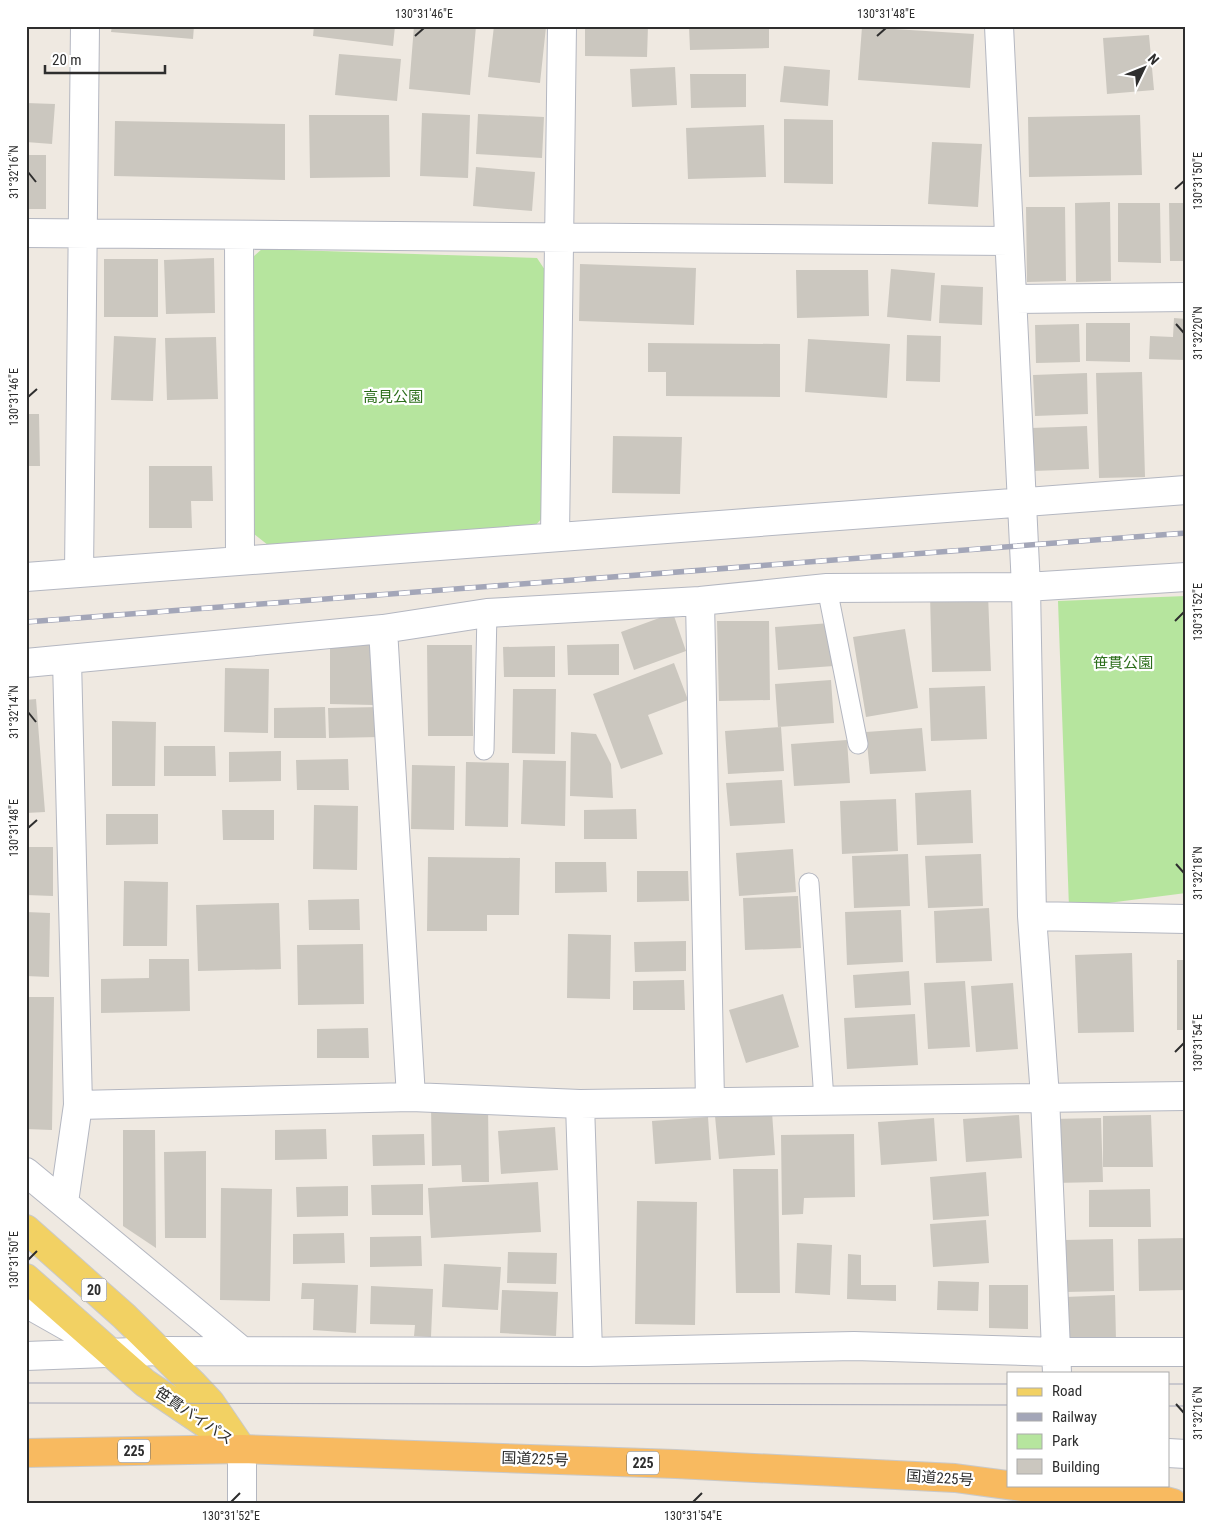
<svg xmlns="http://www.w3.org/2000/svg" width="1212" height="1529" font-family="'Roboto Condensed','Noto Sans JP',sans-serif">
  <style>
    .green { fill: #b6e59e }
    .building { fill: #cbc7bf }
    .lines { fill: none; stroke-linecap: round; stroke-linejoin: round }
    .service-casing { stroke: #b4b7c1; stroke-width: 21 }
    .minor-casing { stroke: #b4b7c1; stroke-width: 30 }
    .primary-casing { stroke: #c9c9c9; stroke-width: 30 }
    .trunk-casing { stroke: #c9c9c9; stroke-width: 30 }
    .service { stroke: #fff; stroke-width: 19 }
    .minor { stroke: #fff; stroke-width: 28 }
    .primary { stroke: #f2d163; stroke-width: 28 }
    .trunk { stroke: #f8ba60; stroke-width: 28 }
    .tram { stroke: #a3a6b8; stroke-width: 1 }
    .rail-casing { stroke: #a3a6b8; stroke-width: 5.5 }
    .rail { stroke: #fff; stroke-width: 4; stroke-dasharray: 11; stroke-linecap: butt }
    .ticks { fill: none; stroke: #2e2e2e; stroke-width: 2 }
    .labels { text-anchor: middle; stroke-width: 4.5; stroke-linejoin: round; paint-order: stroke }
    .shield { fill: #fff; stroke: #6d6d6d; stroke-width: 1 }
    .shield-label { font-size: 14px; font-weight: bold; fill: #2e2e2e }
    .park-label { font-size: 15px; fill: #2c6e1b; stroke: #fff }
    .street-label { font-size: 15px; fill: #2e2e2e; stroke: #fff }
    .neatline { fill: none; stroke: #2e2e2e; stroke-width: 2 }
    .ticks-label { font-size: 12px; text-anchor: middle; fill: #2e2e2e }
  </style>
  <rect width="100%" height="100%" fill="#efe9e1"/>
  <path class="green" d="M262 249 537 258 545 270V515L532 529 273 549 245 527 246 263Z
    M1186 596V893L1069 908 1058 601Z"/>
  <path class="building" d="M112 26H194L193 39 111 32Z
    M314 26H395L393 46 313 36Z
    M414 26H476L470 95 409 89Z
    M494 26 546 27 540 83 488 77Z
    M585 26H648L647 57 585 56Z
    M689 26H769V48L690 50Z
    M862 27 974 34 970 88 858 80Z
    M1149 35 1154 90 1107 94 1103 38Z
    M339 54 401 59 397 101 335 95Z
    M784 66 830 70 828 106 780 102Z
    M675 67 677 105 632 107 630 69Z
    M690 74H746V107L691 108Z
    M26 103 55 104 52 144 26 142Z
    M422 113 470 115 468 178 420 176Z
    M478 114 544 117 542 158 476 154Z
    M309 115H389L390 177 310 178Z
    M1140 115 1142 175 1029 177 1028 117Z
    M784 119 833 120V184L784 183Z
    M115 121 285 124V180L114 176Z
    M764 125 766 177 688 179 686 128Z
    M932 142 982 144 978 207 928 204Z
    M26 155H46V209H26Z
    M476 167 535 172 532 211 473 206Z
    M1110 202 1111 281 1076 282 1075 203Z
    M1118 203H1160L1161 263 1118 262Z
    M1169 203H1186V261H1170Z
    M1026 207H1065L1066 281 1027 282Z
    M214 258 215 313 166 314 164 260Z
    M104 259H158V317H104Z
    M580 264 696 268 694 325 579 321Z
    M891 269 935 273 931 321 887 317Z
    M796 270H868L869 316 797 318Z
    M941 285 983 287 982 325 939 323Z
    M1174 318 1186 319V360L1149 359 1150 336 1173 337Z
    M1086 323H1130V362L1086 361Z
    M1079 324 1080 362 1036 363 1035 325Z
    M907 335 941 336 940 382 906 381Z
    M114 336 156 338 153 401 111 400Z
    M216 337 218 399 167 400 165 338Z
    M808 339 890 344 887 398 805 392Z
    M648 343 780 344V397L666 396V372H648Z
    M1142 372 1145 477 1099 478 1096 373Z
    M1087 373 1088 414 1035 416 1033 375Z
    M26 414H39L40 466H26Z
    M1087 426 1089 469 1033 471 1031 428Z
    M613 436 682 437 680 494 612 493Z
    M149 466H212L213 501H191L192 528H149Z
    M26 489H29L28 533H26Z
    M988 594 991 671 932 672 930 595Z
    M673 613 686 651 634 670 621 632Z
    M717 621H769L770 700 719 701Z
    M831 623 834 666 778 670 775 627Z
    M905 629 918 708 866 717 853 637Z
    M330 640H374L373 705 330 704Z
    M619 644V675H568L567 645Z
    M427 645H472L473 736H428Z
    M555 646V677H504L503 647Z
    M674 663 688 700 648 715 663 754 621 769 593 694Z
    M225 668 269 669 268 733 224 732Z
    M831 680 834 723 778 727 775 684Z
    M985 686 987 739 931 741 929 688Z
    M513 689H556L555 754 512 753Z
    M36 699 45 812 26 813V700Z
    M325 707 326 738H274V708Z
    M381 707V737L329 738 328 708Z
    M112 721 156 722 155 786H112Z
    M781 727 784 771 728 774 725 731Z
    M922 728 926 771 870 774 866 732Z
    M571 732 596 734 611 764 613 798 570 796Z
    M847 740 850 783 794 786 791 744Z
    M164 746H215L216 776H164Z
    M281 751V781L229 782V752Z
    M348 759 349 790H297L296 760Z
    M523 760 566 761 565 826 521 824Z
    M466 762 509 763 508 827 465 826Z
    M412 765 455 766 454 830 411 829Z
    M782 780 785 823 730 826 726 783Z
    M971 790 973 843 917 845 915 793Z
    M896 799 898 851 842 854 840 801Z
    M314 805 358 806 357 870 313 869Z
    M636 809 637 839H584V810Z
    M222 810H274V840H223Z
    M106 814H158V844L106 845Z
    M26 847H53V896L26 895Z
    M793 849 796 892 739 896 736 853Z
    M908 854 910 906 854 908 852 856Z
    M981 854 983 906 928 908 925 856Z
    M428 857 520 858 519 915H487V931H427Z
    M555 862H606L607 892 555 893Z
    M637 871H688L689 901 637 902Z
    M124 881 168 882 167 946H123Z
    M798 896 801 948 745 950 743 898Z
    M359 899 360 930H309L308 900Z
    M279 903 281 969 198 971 196 905Z
    M989 908 992 961 936 963 934 911Z
    M901 910 903 962 847 965 845 912Z
    M26 912 50 913 49 977 26 976Z
    M568 934 611 935 610 999 567 998Z
    M686 941V971L635 972 634 942Z
    M363 944 364 1004 298 1005 297 945Z
    M1132 953 1134 1032 1078 1033 1075 955Z
    M149 959H189L190 1011 101 1013V979L149 978Z
    M1177 960H1186V1030H1177Z
    M909 971 911 1005 855 1008 853 975Z
    M684 980 685 1010H633V981Z
    M965 981 970 1047 928 1049 924 983Z
    M1013 983 1018 1049 976 1052 971 986Z
    M783 994 799 1047 746 1063 729 1010Z
    M26 997H54L52 1130 26 1129Z
    M915 1014 918 1065 847 1069 844 1018Z
    M368 1028 369 1058H317V1029Z
    M488 1106 489 1182H462L461 1165 432 1166 431 1107Z
    M772 1112 775 1155 719 1159 715 1116Z
    M1019 1115 1022 1158 966 1162 963 1119Z
    M1151 1115 1153 1167H1103V1116Z
    M708 1117 711 1160 655 1164 652 1121Z
    M934 1118 937 1161 881 1165 878 1122Z
    M1101 1118 1103 1182 1053 1183 1051 1119Z
    M555 1127 558 1170 501 1174 498 1131Z
    M326 1129 327 1159 275 1160V1130Z
    M123 1130H155L156 1248 123 1226Z
    M424 1134 425 1165 373 1166 372 1135Z
    M854 1134 855 1197 804 1198 803 1214 782 1215 781 1135Z
    M206 1151V1238H165L164 1152Z
    M733 1169H778L780 1293H736Z
    M986 1172 989 1216 933 1220 930 1177Z
    M538 1182 541 1232 431 1238 428 1188Z
    M423 1184V1215H372L371 1185Z
    M348 1186V1216L297 1217 296 1187Z
    M221 1188 272 1189 270 1301 220 1300Z
    M1150 1189 1151 1227H1089V1190Z
    M637 1201 697 1202 695 1325 635 1324Z
    M986 1220 989 1263 933 1267 930 1224Z
    M344 1233 345 1263 293 1264V1234Z
    M421 1236 422 1266 370 1267V1237Z
    M1186 1238V1290L1139 1291 1138 1239Z
    M1113 1239 1114 1291 1065 1292 1064 1240Z
    M797 1243 832 1245 830 1295 795 1293Z
    M508 1252 557 1253 556 1284 507 1283Z
    M848 1254 861 1255V1285H896V1301L847 1299Z
    M444 1264 501 1267 498 1310 442 1307Z
    M938 1281 979 1282 978 1311 937 1310Z
    M302 1283 358 1285 356 1333 313 1330 314 1299H301Z
    M989 1285H1028V1329L989 1328Z
    M371 1286 433 1289 431 1337 414 1336 415 1325 370 1324Z
    M502 1290 558 1292 556 1336 500 1333Z
    M1115 1295 1116 1341 1067 1342 1065 1297Z"/>
  <g class="lines">
    <defs>
      <path id="service" d="M827 588 858 744
        M484 750 487 613
        M809 883 824 1100"/>
      <path id="minor" d="M999 26 1026 587 1032 916 1045 1097 1057 1373
        M26 233 1009 241
        M239 235 240 560
        M1012 299 1186 297
        M555 536 562 26
        M79 573 85 26
        M26 577 1186 490
        M700 601 710 1101
        M383 629 411 1097
        M26 663 383 629 487 613 700 601 827 588 1026 587 1186 577
        M1032 916 1186 919
        M580 1104 588 1352
        M78 1105 411 1097 580 1104 1186 1096
        M26 1172 242 1351
        M64 1202 78 1105 67 660
        M26 1303 79 1333
        M26 1356 160 1351 588 1352 854 1346 1057 1352H1186
        M1168 1453 1186 1454
        M242 1503V1449"/>
      <path id="primary" d="M26 1229 124 1316 194 1385 210 1402 242 1449
        M26 1278 145 1383 231 1441"/>
      <path id="trunk" d="M26 1453 242 1449 676 1464 955 1478 1044 1490 1133 1492 1173 1503"/>
    </defs>
    <use href="#service" class="service-casing"/>
    <use href="#minor" class="minor-casing"/>
    <use href="#primary" class="primary-casing"/>
    <use href="#trunk" class="trunk-casing"/>
    <use href="#service" class="service"/>
    <use href="#minor" class="minor"/>
    <use href="#primary" class="primary"/>
    <use href="#trunk" class="trunk"/>
    <path class="tram" d="M26 1383 1008 1384
      M1168 1384H1186
      M26 1403 1008 1405
      M1168 1406H1186"/>
    <defs>
      <path id="rail" d="M26 622 1186 533"/>
    </defs>
    <use href="#rail" class="rail-casing"/>
    <use href="#rail" class="rail"/>
  </g>
  <path class="ticks" d="M415 36 424 28M877 36 886 28M28 172 36 182M1175 189 1184 181M1176 324 1184 333M28 397 37 389M1175 621 1184 612M28 712 36 722M28 828 37 820M1176 864 1184 873M1175 1052 1184 1043M28 1260 37 1251M1176 1404 1184 1413M231 1502 240 1493M693 1502 702 1493"/>
  <g class="labels">
    <g class="shield">
      <rect x="81.5" y="1278.5" width="25" height="23" rx="4"/>
      <rect x="118" y="1439.5" width="32" height="23" rx="4"/>
      <rect x="627" y="1451.5" width="32" height="23" rx="4"/>
    </g>
    <g class="shield-label">
      <text x="94" y="1295">20</text>
      <text x="134" y="1456">225</text>
      <text x="643" y="1468">225</text>
    </g>
    <g class="park-label">
      <text x="393" y="402">高見公園</text>
      <text x="1123" y="668">笹貫公園</text>
    </g>
    <g class="street-label">
      <text transform="translate(194 1416) rotate(34)" y="5">笹貫バイパス</text>
      <text transform="translate(535 1459) rotate(2)" y="5">国道225号</text>
      <text transform="translate(940 1478) rotate(4)" y="5">国道225号</text>
    </g>
  </g>
  <rect width="1212" height="1529" fill="none" stroke="#ffffff" stroke-width="55"/>
  <rect x="1007" y="1372" width="162" height="115" fill="#ffffff" stroke="#ababab"/>
  <rect x="1017" y="1388" width="25" height="8" fill="#f2d163" stroke="#ababab"/>
  <text x="1052" y="1396" font-size="15" fill="#2e2e2e">Road</text>
  <rect x="1017" y="1413" width="25" height="8" fill="#a3a6b8" stroke="#ababab"/>
  <text x="1052" y="1422" font-size="15" fill="#2e2e2e">Railway</text>
  <rect x="1017" y="1434" width="25" height="15" fill="#b6e59e" stroke="#ababab"/>
  <text x="1052" y="1446" font-size="15" fill="#2e2e2e">Park</text>
  <rect x="1017" y="1459" width="25" height="15" fill="#cbc7bf" stroke="#ababab"/>
  <text x="1052" y="1472" font-size="15" fill="#2e2e2e">Building</text>
  <g transform="translate(1144 68) rotate(47)" stroke="#ffffff" stroke-width="4" paint-order="stroke">
  <path d="M0-4L9 19L0 12L-9 19Z" fill="#2e2e2e"/>
  <text y="-8" font-size="14" font-weight="bold" text-anchor="middle" fill="#2e2e2e">N</text>
  </g>
  <path d="M45 65v8h120v-8" fill="none" stroke="#2e2e2e" stroke-width="2.5"/>
  <text x="52" y="65" font-size="15" fill="#2e2e2e" stroke="#ffffff" stroke-width="4" paint-order="stroke">20 m</text>
  <rect x="28" y="28" width="1156" height="1474" class="neatline"/>
  <g class="ticks-label">
    <text x="424" y="18">130°31'46"E</text>
    <text x="886" y="18">130°31'48"E</text>
    <text transform="translate(14 172) rotate(-90)" y="4">31°32'16"N</text>
    <text transform="translate(1198 181) rotate(-90)" y="4">130°31'50"E</text>
    <text transform="translate(1198 333) rotate(-90)" y="4">31°32'20"N</text>
    <text transform="translate(14 397) rotate(-90)" y="4">130°31'46"E</text>
    <text transform="translate(1198 612) rotate(-90)" y="4">130°31'52"E</text>
    <text transform="translate(14 712) rotate(-90)" y="4">31°32'14"N</text>
    <text transform="translate(14 828) rotate(-90)" y="4">130°31'48"E</text>
    <text transform="translate(1198 873) rotate(-90)" y="4">31°32'18"N</text>
    <text transform="translate(1198 1043) rotate(-90)" y="4">130°31'54"E</text>
    <text transform="translate(14 1260) rotate(-90)" y="4">130°31'50"E</text>
    <text transform="translate(1198 1413) rotate(-90)" y="4">31°32'16"N</text>
    <text x="231" y="1520">130°31'52"E</text>
    <text x="693" y="1520">130°31'54"E</text>
  </g>
</svg>
